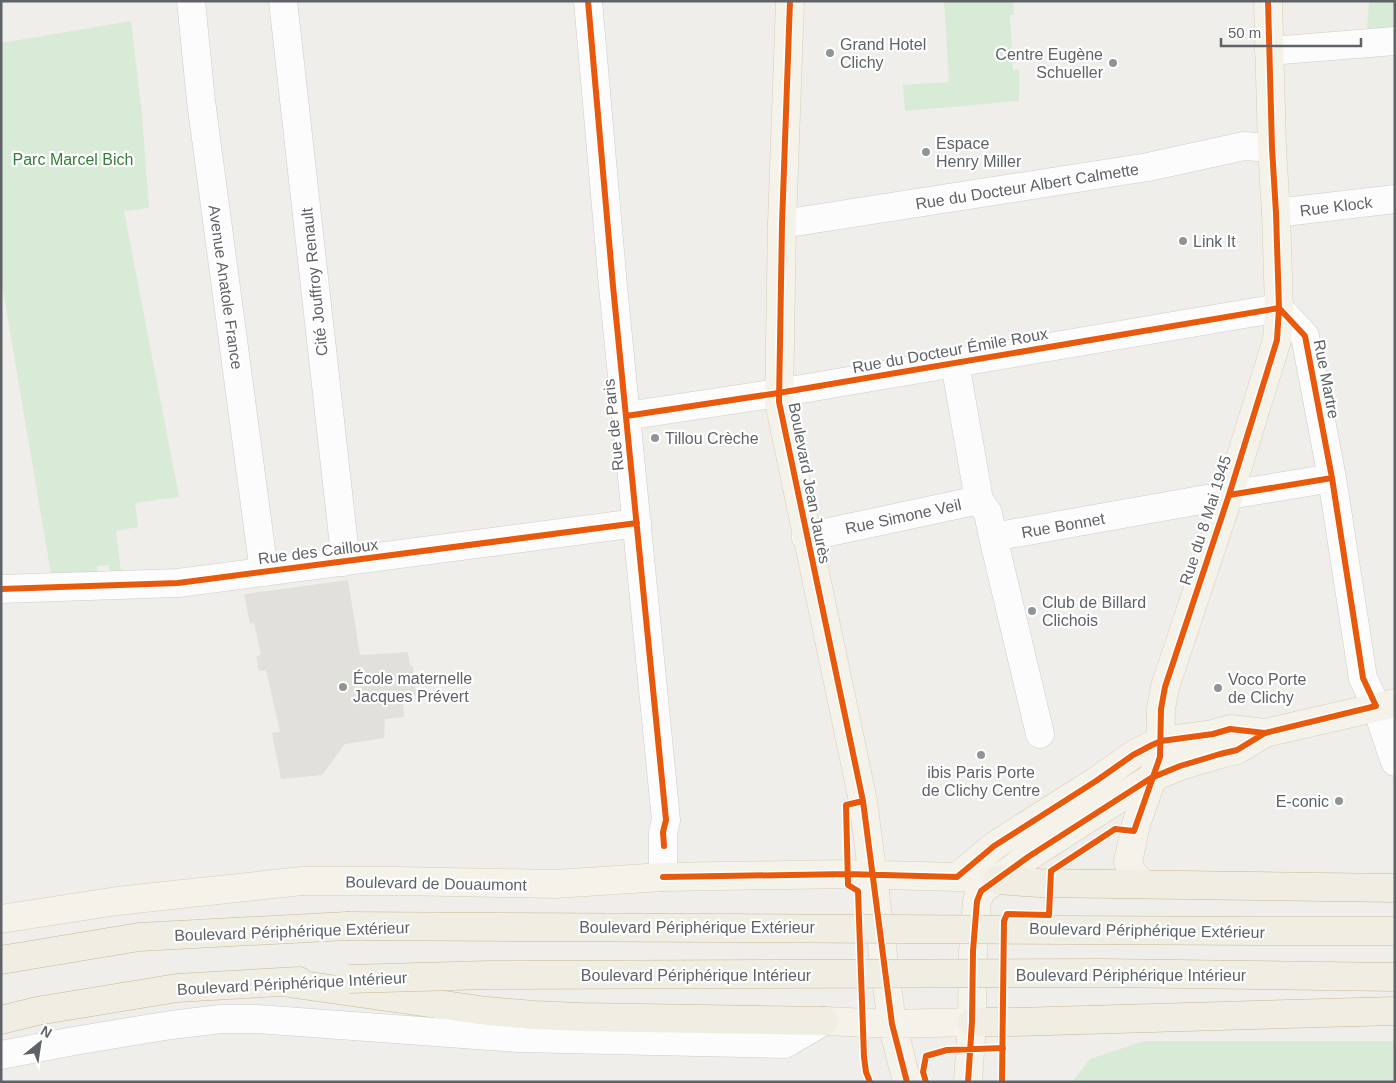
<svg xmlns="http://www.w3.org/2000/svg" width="1396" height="1083" font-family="Helvetica,sans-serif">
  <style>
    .education { fill: #e2e0da }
    .green { fill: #d8ebd6 }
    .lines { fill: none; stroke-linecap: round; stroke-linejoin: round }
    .minor-casing { stroke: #cbcccc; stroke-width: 29 }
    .major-casing { stroke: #d7ceb8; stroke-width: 29 }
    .highway-casing { stroke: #c8b996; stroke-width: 29 }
    .minor { stroke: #fdfcfc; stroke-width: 28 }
    .major { stroke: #f4f2e9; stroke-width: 28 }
    .highway { stroke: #f0ede3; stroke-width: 28 }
    .highway-bridge-casing { stroke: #c8b996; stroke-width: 29; stroke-linecap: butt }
    .highway-bridge { stroke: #f0ede3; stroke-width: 28 }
    .cycleway-casing { stroke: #fff; stroke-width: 9 }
    .cycleway { stroke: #e8590c; stroke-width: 6 }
    .poi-dot { fill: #919496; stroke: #fff; stroke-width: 2 }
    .labels { text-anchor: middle; stroke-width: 4.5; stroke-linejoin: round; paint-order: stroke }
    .poi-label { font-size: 16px; fill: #5f6368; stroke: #fff; text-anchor: start }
    .park-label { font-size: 16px; fill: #348238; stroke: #fff }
    .street-label { font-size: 16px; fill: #5f6368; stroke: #fff }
  </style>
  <rect width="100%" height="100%" fill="#efeeea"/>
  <path class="education" d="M348 580 360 655 408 652 410 666H413L416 696 403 697 404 717 385 719 384 738 345 744 322 775 281 779 272 733 280 732 266 670 259 671 256 656 261 655 254 623 250 624 244 594Z"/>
  <path class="green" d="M944 1H1013L1014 15H1010L1013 70H1019V101L905 111 903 85 949 82Z
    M1369 1H1395V29L1367 30Z
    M131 21 142 115 149 208 124 211 179 497 135 503 138 527 116 531 121 572H110L109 565 97 566 98 573 51 574 1 278V43Z
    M1144 1041H1395V1082H1072L1090 1059Z"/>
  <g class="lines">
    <defs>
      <path id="minor" d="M191 1 201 101 264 572
        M283 1 344 546 343 562
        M588 1 613 286 666 820 663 832V877
        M1269 51 1395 41
        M1276 213 1395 199
        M782 224 1148 167 1244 146 1272 148
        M955 363 979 500 988 513 993 537
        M626 416 778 393 1279 308 1305 336 1332 478 1363 678 1376 706 1395 762
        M806 537 979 500
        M1 589 178 583 637 523
        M1040 734 993 537 1229 495 1332 478
        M1 1055 74 1041 171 1025 221 1019H257L518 1038 785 1044 824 1021"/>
      <path id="major" d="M790 1 782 224 779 402 863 801 892 1024 907 1082
        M957 877 994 846 1096 781 1133 755 1152 745 1161 741 1213 734 1230 729 1265 733
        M1143 884 1132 873 1128 862 1136 824 1160 757 1161 709 1165 687 1229 495 1277 340 1279 308 1276 213 1272 148 1268 1
        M1 919 117 901 302 881H398L555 884 663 877 847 874 957 877 997 880
        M824 1021 892 1024 972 1022
        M968 1082 972 1022 973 951 977 901 981 891 1028 857 1151 778 1180 766 1220 754 1237 750 1265 733 1395 703"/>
      <path id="highway" d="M997 880 1039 883 1395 888
        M1 960 139 937 347 926
        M281 982 487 1011 534 1015 581 1017 824 1021
        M1 1020 37 1011 177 988 299 981
        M972 1022H1015L1395 1011"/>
    </defs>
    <use href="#minor" class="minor-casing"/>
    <use href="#major" class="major-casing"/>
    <use href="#highway" class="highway-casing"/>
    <use href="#minor" class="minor"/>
    <use href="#major" class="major"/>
    <use href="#highway" class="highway"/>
    <defs>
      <path id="highway-bridge" d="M347 926 1257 931H1395
        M349 979 489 975 1103 973 1395 977"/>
    </defs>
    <use href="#highway-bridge" class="highway-bridge-casing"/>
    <use href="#highway-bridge" class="highway-bridge"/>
    <defs>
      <path id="cycleway" d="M588 1 613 286 666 820 663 832 664 846
        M790 1 782 224 779 402 863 801 892 1024 907 1082
        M626 416 778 393 1279 308
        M1229 495 1332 478
        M1 589 178 583 637 523
        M863 801 846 805 848 885 858 891 864 1057 866 1072 870 1082
        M1051 871 1115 829 1134 831 1160 757 1161 709 1165 687 1229 495 1277 340 1279 308 1276 213 1272 148 1268 1
        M663 877 847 874 957 877 994 846 1096 781 1133 755 1152 745 1161 741 1213 734 1230 729 1265 733
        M926 1082 923 1072 926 1056 947 1050 1003 1048
        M968 1082 972 1022 973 951 977 901 981 891 1028 857 1151 778 1180 766 1220 754 1237 750 1265 733 1376 706 1363 678 1332 478 1305 336 1279 308
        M1002 1082 1004 921 1007 914 1049 915 1051 871"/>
    </defs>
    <use href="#cycleway" class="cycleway-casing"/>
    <use href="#cycleway" class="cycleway"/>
  </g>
  <g class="poi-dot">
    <circle cx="830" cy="53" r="5"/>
    <circle cx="1113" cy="63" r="5"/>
    <circle cx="926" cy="152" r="5"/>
    <circle cx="1183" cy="241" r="5"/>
    <circle cx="655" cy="438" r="5"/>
    <circle cx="1032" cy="611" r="5"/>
    <circle cx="343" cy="687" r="5"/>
    <circle cx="1218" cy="688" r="5"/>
    <circle cx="981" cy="755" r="5"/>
    <circle cx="1339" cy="801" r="5"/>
  </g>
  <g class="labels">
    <g class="poi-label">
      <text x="840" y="50">Grand Hotel<tspan x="840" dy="18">Clichy</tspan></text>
      <text x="1103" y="60" text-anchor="end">Centre Eugène<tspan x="1103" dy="18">Schueller</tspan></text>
      <text x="936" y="149">Espace<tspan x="936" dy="18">Henry Miller</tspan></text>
      <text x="1193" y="247">Link It</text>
      <text x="665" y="444">Tillou Crèche</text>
      <text x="1042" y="608">Club de Billard<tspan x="1042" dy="18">Clichois</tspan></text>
      <text x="353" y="684">École maternelle<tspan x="353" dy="18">Jacques Prévert</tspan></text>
      <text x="1228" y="685">Voco Porte<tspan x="1228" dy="18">de Clichy</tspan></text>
      <text x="981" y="778" text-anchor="middle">ibis Paris Porte<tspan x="981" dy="18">de Clichy Centre</tspan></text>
      <text x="1329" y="807" text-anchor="end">E-conic</text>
    </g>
    <g class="park-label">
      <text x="73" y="165">Parc Marcel Bich</text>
    </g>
    <g class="street-label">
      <text transform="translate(1027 186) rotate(-9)" y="6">Rue du Docteur Albert Calmette</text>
      <text transform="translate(1336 206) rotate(-7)" y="6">Rue Klock</text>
      <text transform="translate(314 282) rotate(-96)" y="6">Cité Jouffroy Renault</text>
      <text transform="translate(226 287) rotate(82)" y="6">Avenue Anatole France</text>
      <text transform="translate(950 350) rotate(-10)" y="6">Rue du Docteur Émile Roux</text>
      <text transform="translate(1327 379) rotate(79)" y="6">Rue Martre</text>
      <text transform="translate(613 425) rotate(-96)" y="6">Rue de Paris</text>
      <text transform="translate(810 483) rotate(79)" y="6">Boulevard Jean Jaurès</text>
      <text transform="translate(903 516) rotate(-12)" y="6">Rue Simone Veil</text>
      <text transform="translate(1205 520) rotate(-72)" y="6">Rue du 8 Mai 1945</text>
      <text transform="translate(1063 525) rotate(-10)" y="6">Rue Bonnet</text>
      <text transform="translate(318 551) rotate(-7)" y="6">Rue des Cailloux</text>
      <text transform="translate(436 883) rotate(1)" y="6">Boulevard de Douaumont</text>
      <text x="697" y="933">Boulevard Périphérique Extérieur</text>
      <text transform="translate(1147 930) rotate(1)" y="6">Boulevard Périphérique Extérieur</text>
      <text transform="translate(292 931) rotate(-2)" y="6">Boulevard Périphérique Extérieur</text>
      <text x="696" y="981">Boulevard Périphérique Intérieur</text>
      <text x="1131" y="981">Boulevard Périphérique Intérieur</text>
      <text transform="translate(292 983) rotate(-3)" y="6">Boulevard Périphérique Intérieur</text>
    </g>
  </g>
  <rect width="1396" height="1083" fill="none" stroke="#5f6368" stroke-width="5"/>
  <g transform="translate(40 1043) rotate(30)" stroke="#ffffff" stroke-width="4" paint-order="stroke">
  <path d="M0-4L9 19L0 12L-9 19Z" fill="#5f6368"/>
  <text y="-8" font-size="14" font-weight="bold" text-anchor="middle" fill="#5f6368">N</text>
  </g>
  <path d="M1221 38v8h140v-8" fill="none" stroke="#5f6368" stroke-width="2.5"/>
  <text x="1228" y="38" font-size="15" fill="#5f6368" stroke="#ffffff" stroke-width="4" paint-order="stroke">50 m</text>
</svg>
